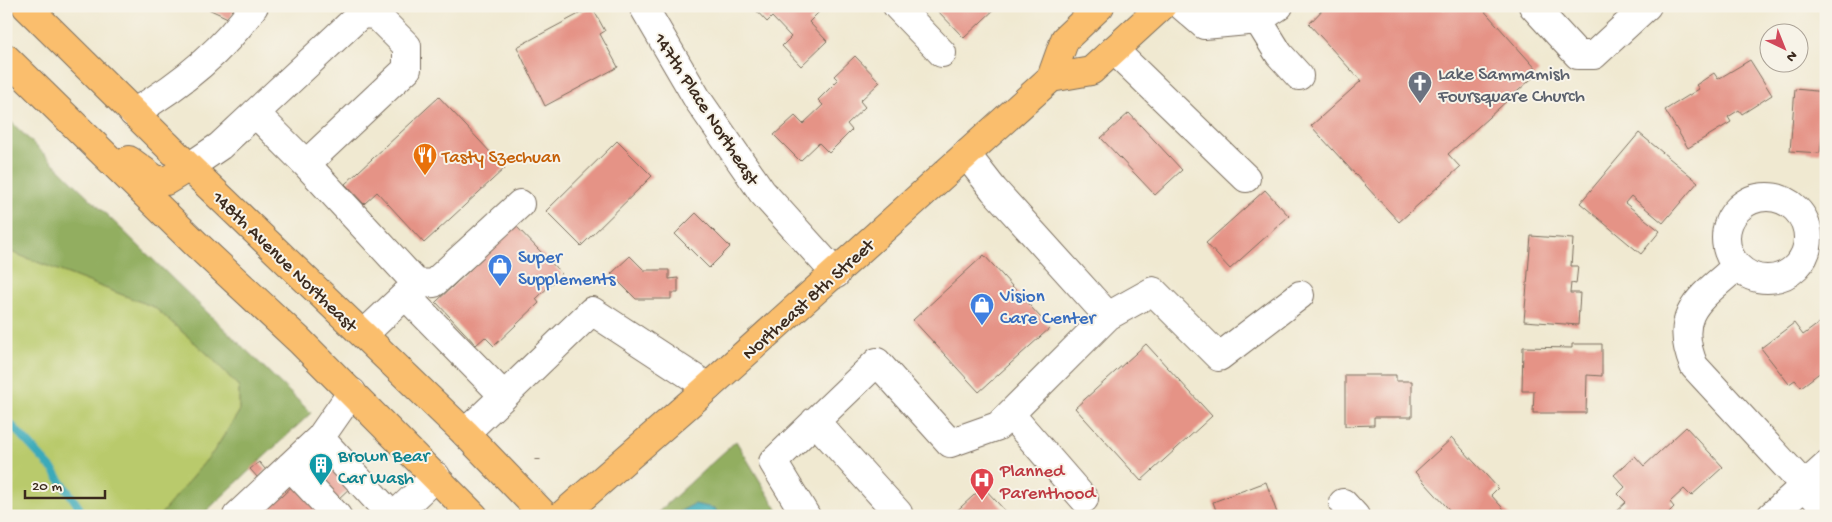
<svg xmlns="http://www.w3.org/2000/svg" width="1832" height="522" font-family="'Gochi Hand',sans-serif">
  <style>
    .green { fill: #b9ca6c; stroke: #7a7a45 }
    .forest { fill: #92ae60; stroke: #666c3f }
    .water { fill: #3baab9; stroke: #3b6a6c }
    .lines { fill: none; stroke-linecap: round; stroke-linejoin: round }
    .stream { stroke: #3baab9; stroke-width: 8 }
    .building { fill: #e59386 }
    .minor-casing { stroke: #7a6d5d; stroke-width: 30 }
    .major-casing { stroke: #7a6d5d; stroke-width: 30 }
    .path { stroke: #7a6d5d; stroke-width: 3; stroke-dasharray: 1 4; stroke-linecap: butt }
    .minor { stroke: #fff; stroke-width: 28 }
    .major { stroke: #fabe6d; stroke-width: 28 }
    .labels { text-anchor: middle; stroke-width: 4; stroke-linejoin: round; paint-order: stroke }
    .worship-label { font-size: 19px; fill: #5b616d; stroke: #f7f3e8; text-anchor: start }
    .street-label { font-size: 19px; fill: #3b2a1e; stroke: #f7f3e8 }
    .food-label { font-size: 19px; fill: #c56008; stroke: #f7f3e8; text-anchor: start }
    .shop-label { font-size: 19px; fill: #366cbe; stroke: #f7f3e8; text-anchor: start }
    .culture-label { font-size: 19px; fill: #0d838f; stroke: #f7f3e8; text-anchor: start }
    .health-label { font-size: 19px; fill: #be3a42; stroke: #f7f3e8; text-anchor: start }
  </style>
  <rect width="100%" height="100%" fill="#f7f3e8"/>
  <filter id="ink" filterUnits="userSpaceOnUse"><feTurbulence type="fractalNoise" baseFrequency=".02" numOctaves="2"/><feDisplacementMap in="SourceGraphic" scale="10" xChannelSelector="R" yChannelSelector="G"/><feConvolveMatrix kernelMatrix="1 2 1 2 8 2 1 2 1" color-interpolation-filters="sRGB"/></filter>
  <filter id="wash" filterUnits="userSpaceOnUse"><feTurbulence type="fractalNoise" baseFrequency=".0096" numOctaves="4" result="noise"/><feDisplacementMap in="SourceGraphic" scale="20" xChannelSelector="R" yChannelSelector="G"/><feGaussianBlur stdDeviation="1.12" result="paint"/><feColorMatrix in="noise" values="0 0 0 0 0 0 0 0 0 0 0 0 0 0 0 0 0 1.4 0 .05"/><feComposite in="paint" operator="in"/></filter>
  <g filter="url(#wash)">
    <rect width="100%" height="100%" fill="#f0e9d1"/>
    <path class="green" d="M6 250 154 307 211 357 239 387V412L214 451 161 516H6Z"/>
    <path class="forest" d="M6 117 311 413 201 516H161V514L214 451 239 412V387L211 357 154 307 6 250Z
      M736 441 781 516H654Z"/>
    <path class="water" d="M694 504 714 508 721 516H680L679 512Z"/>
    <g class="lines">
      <path class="stream" d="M6 419 54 471 85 516"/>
    </g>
    <g id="blocks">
      <path class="building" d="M202 6H236L230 19Z
        M752 6H814L819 12 809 22 827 41 801 66 782 46 791 37 772 17 767 22Z
        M933 6H998L964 38Z
        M1326 6H1441L1444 10 1448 6H1480L1539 72 1448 154 1460 167 1399 222 1311 126 1361 81 1309 24Z
        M592 7 605 31 600 34 618 67 545 106 517 47Z
        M855 56 880 82 860 101 865 107 847 124 852 130 829 153 819 143 800 161 774 135 795 116 803 124 823 105 818 100 838 80 834 76Z
        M1750 60 1772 95 1742 114 1739 110 1728 117 1731 122 1688 148 1665 110 1699 89 1696 85 1714 73 1718 79Z
        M1795 89 1826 92V136H1822L1820 153 1790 151Z
        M439 97 505 168 424 243 377 192 364 204 345 184Z
        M1129 113 1182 170 1155 195 1101 138Z
        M1639 133 1698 182 1663 223 1631 196 1625 203 1660 231 1641 254 1580 203Z
        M617 141 652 176 581 246 546 211Z
        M1265 190 1289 216 1230 269 1206 243Z
        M696 213 730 247 709 268 675 234Z
        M516 226 562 274 536 299 539 303 494 346 485 337 476 345 436 302Z
        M1531 236 1573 239 1571 266H1578L1576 284 1571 283 1570 293H1580L1578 325 1524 321Z
        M984 255 1050 328 979 392 913 320Z
        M630 256 644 270H669V279L678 278V293H671V299H636L611 274Z
        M1826 318V368L1801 387 1795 380 1789 384 1761 348 1794 323 1803 335Z
        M1146 344 1212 416 1141 481 1075 408Z
        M1572 344H1602V376L1587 375 1586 413H1533L1534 391H1522L1523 347 1572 348Z
        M1345 375H1396V381H1412V417H1374V425L1345 426Z
        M1686 427 1723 467 1691 496 1684 489 1670 502 1674 507 1665 516H1617L1614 513 1626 502 1618 494 1625 487 1614 475 1635 456 1644 466Z
        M1452 438 1498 488 1491 495 1510 516H1455L1415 472Z
        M325 455 353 485 320 516H246L273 488 281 497Z
        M259 462 266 470 258 478 250 469Z
        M1266 482 1277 513 1269 516H1218L1213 502Z
        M983 487 1010 516H951Z"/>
    </g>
  </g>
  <g filter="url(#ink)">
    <use href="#blocks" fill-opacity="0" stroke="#7a6d5d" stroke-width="1"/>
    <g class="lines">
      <defs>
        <path id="minor" d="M643 6 698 100 762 192 836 274
          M897 6 942 53
          M1182 6 1204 25 1258 20 1279 6
          M1533 6 1578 55H1594L1647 6
          M1258 20 1279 54 1299 76
          M1114 50 1246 178
          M133 113C179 86 224 50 254 6
          M255 113 306 164
          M966 154 994 190 1108 316
          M189 167 220 146 361 14 376 15 407 46V69L306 164 417 284 364 334
          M1726 238a41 41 0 1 1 82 0a41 41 0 1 1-82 0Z
          M1737 266C1700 299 1672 313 1694 366L1826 509
          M417 284 434 283 520 204
          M405 295 504 396 592 311 708 387
          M1010 414 1084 499
          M815 421 898 513
          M465 433 504 396
          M320 438 392 516
          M290 466 337 516
          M1343 503 1355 516
          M237 516 320 438 352 392
          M394 516 436 476
          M806 516 773 462 877 362 950 443 998 426 1108 316 1153 291 1219 357 1300 295
          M1771 516 1826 466"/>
        <path id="major" d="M26 6 189 167 465 433 545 516
          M6 58 194 242 299 340 474 516
          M1051 78 1091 71 1162 6
          M129 160 155 179 166 181 189 167
          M561 516 696 398 1051 78 1065 39 1100 6"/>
      </defs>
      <use href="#minor" class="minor-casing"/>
      <use href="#major" class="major-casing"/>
      <path class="path" d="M536 460V456
        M539 460V456"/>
      <use href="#minor" class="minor"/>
      <use href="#major" class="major"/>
    </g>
  </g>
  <defs>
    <symbol id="church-pin" viewBox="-11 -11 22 30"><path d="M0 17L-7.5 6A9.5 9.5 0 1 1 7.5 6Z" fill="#6b7280" stroke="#f7f3e8"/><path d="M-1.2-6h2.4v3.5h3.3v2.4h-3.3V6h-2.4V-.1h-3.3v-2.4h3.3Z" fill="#fff"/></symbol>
    <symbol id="restaurant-pin" viewBox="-11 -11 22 30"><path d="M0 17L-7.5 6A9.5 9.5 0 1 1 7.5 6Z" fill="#e8710a" stroke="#f7f3e8"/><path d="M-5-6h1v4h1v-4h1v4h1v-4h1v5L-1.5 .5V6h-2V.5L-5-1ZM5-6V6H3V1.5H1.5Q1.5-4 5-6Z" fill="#fff"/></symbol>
    <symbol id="shop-pin" viewBox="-11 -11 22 30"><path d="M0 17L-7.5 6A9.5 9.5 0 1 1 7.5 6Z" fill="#3f7fe0" stroke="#f7f3e8"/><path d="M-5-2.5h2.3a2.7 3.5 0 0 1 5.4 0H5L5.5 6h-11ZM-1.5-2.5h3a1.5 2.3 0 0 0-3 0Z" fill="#fff"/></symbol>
    <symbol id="building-pin" viewBox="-11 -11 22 30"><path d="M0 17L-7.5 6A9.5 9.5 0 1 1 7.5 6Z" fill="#0f9aa8" stroke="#f7f3e8"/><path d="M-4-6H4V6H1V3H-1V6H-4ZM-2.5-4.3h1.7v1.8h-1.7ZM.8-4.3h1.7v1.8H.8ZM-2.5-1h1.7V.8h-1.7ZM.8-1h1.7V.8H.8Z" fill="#fff"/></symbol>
    <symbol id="hospital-pin" viewBox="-11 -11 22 30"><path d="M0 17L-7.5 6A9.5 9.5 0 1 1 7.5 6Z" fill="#e0444e" stroke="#f7f3e8"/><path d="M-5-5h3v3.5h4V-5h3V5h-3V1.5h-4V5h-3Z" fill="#fff"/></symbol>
  </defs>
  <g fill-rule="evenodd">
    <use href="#church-pin" x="1406" y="69" width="28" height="38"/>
    <use href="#restaurant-pin" x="411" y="141" width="28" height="38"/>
    <use href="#shop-pin" x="486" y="252" width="28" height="38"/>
    <use href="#shop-pin" x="968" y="291" width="28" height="38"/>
    <use href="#building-pin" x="307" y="451" width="28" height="38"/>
    <use href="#hospital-pin" x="968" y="466" width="28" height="38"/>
  </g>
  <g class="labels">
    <g class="worship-label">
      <text x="1438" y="79">Lake Sammamish<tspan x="1438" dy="22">Foursquare Church</tspan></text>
    </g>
    <g class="street-label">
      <text transform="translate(708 108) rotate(57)" y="7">147th Place Northeast</text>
      <text transform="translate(286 260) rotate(44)" y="7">148th Avenue Northeast</text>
      <text transform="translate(807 298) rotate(-42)" y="7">Northeast 8th Street</text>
    </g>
    <g class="food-label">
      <text x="442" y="162">Tasty Szechuan</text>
    </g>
    <g class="shop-label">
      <text x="518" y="262">Super<tspan x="518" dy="22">Supplements</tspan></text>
      <text x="1000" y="301">Vision<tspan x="1000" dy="22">Care Center</tspan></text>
    </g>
    <g class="culture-label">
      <text x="338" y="461">Brown Bear<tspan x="338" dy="22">Car Wash</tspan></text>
    </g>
    <g class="health-label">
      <text x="1000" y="476">Planned<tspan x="1000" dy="22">Parenthood</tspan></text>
    </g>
  </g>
  <rect width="1832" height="522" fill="none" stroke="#f7f3e8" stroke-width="25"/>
  <g transform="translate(1784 48) rotate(137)"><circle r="24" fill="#f7f3e8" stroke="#aca397"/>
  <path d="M0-4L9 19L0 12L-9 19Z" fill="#d1495b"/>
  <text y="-8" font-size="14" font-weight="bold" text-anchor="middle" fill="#3b2a1e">N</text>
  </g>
  <path d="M25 490v8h80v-8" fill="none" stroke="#3b2a1e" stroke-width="2.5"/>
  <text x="32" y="490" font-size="15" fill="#3b2a1e" stroke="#f7f3e8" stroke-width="4" paint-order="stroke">20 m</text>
</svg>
